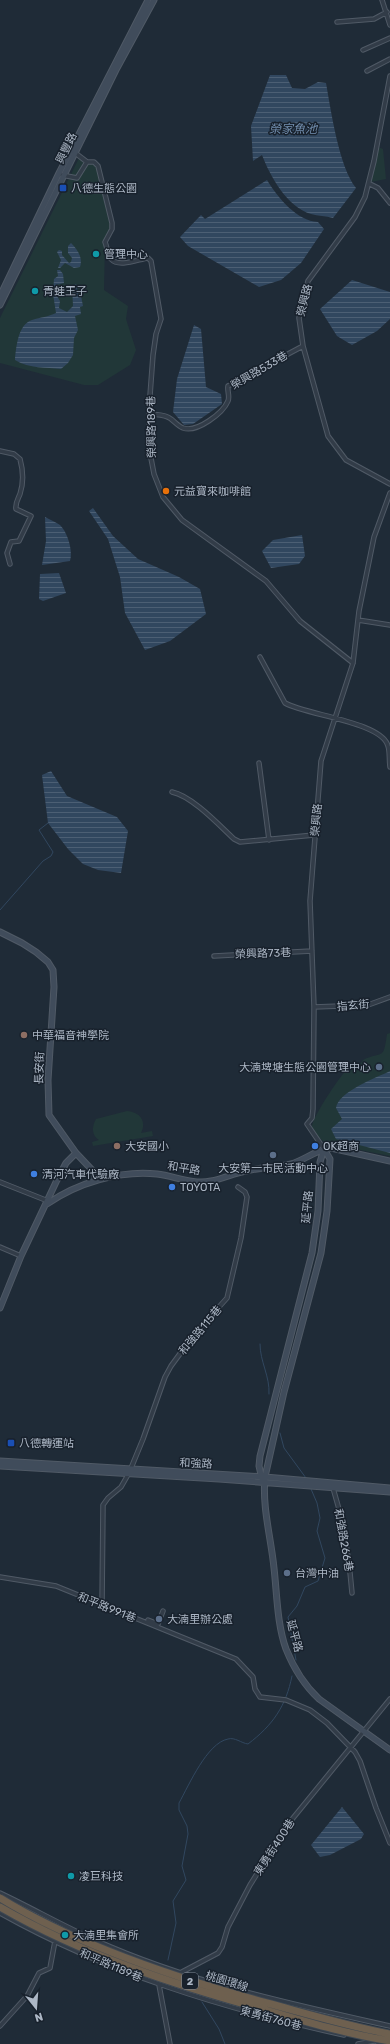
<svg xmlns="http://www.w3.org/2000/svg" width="390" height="2044" font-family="Rubik,'Noto Sans TC',sans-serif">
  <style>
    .green { fill: #213738 }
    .water { fill: url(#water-rules) }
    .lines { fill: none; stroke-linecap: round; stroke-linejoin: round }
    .stream { stroke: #31475f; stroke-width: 1 }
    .street-casing { stroke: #505a66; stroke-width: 5.5 }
    .secondary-casing { stroke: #505a66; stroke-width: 7 }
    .street { stroke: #323c48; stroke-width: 3.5 }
    .secondary { stroke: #404c5b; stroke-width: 5 }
    .highway-bridge-casing { stroke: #3d4752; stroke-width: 9; stroke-linecap: butt }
    .highway-bridge { stroke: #6e604f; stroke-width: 7 }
    .transit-dot { fill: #1a4fb4; stroke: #18212c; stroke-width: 1.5 }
    .culture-dot { fill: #0f9aa8; stroke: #18212c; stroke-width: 1.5 }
    .food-dot { fill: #e8710a; stroke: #18212c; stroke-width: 1.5 }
    .education-dot { fill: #8d6e63; stroke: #18212c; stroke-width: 1.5 }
    .service-dot { fill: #5c6f8a; stroke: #18212c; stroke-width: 1.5 }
    .shop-dot { fill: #3f7fe0; stroke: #18212c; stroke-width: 1.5 }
    .labels { text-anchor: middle; stroke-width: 3; stroke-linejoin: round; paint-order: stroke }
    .shield { fill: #18212c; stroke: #808a97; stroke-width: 1 }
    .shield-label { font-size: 10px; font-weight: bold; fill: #acb7c5 }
    .street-label { font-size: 11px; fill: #acb7c5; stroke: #18212c }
    .poi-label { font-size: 11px; fill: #acb7c5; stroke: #18212c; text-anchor: start }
    .water-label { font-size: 12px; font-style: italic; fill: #738faf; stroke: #18212c }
  </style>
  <defs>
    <pattern id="water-rules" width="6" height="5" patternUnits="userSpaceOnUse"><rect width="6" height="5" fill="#31475f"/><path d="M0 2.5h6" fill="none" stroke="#4c5f74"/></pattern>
  </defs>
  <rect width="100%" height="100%" fill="#1f2b37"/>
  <path class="green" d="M378 147 383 149 386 179 371 182Z
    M80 156 98 166 112 223 105 242 104 290 128 306 126 319 136 350 130 365 98 385H84L0 363V318Z
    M390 1033V1156L326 1143C321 1140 313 1133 312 1127 311 1120 339 1077 345 1072 351 1067 359 1067 363 1060 383 1050 383 1062 387 1034Z
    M127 1111C140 1112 147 1121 141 1133L152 1131 153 1136 93 1146 92 1142 99 1140C91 1135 92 1126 96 1119Z"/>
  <path class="water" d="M270 75H286L292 88 305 89 318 82 326 83C331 111 339 167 356 188L333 218C326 216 318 216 311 214 287 207 270 176 262 155L253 161 251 126Z
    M267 180C278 198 297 221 318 222L324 229 301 263 281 280 259 287 188 246 180 237 201 215 205 219Z
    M71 243C78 250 83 258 80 267L74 268 65 263 60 268H58L61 260 57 252 59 250 62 251V255L69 263 71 262 72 258 68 253V246Z
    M57 270H60L63 274 64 283 56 285 59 291 57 296 60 301 59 308 67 312 73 306 72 286 76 284 79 296H81L83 306 80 307 81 314 75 316 78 330 74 338 73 355 68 363 61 369C46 367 30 369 15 360 16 348 18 324 32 320 41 317 48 317 56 313L53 294 54 279 58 276Z
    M352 280 390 292V319L377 331 352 345 337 336 320 309Z
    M194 325 201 329 206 387 221 394 222 404 193 424 184 425 173 412 177 379Z
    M93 508 113 536 138 559 179 577 200 589 206 614 170 641 145 650 125 613 120 577 108 539 89 511Z
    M45 517C50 520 56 522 60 525 68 533 73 551 70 561L42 565 46 541Z
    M302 535 305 556 299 564 271 568 262 551 273 540Z
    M59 573 66 593 43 601 39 599 40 574Z
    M51 771 67 796 117 817 128 831 121 873 98 870 83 864 68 849 48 823 42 775Z
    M390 1071V1153L336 1139 331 1129 342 1119 336 1108C339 1091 376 1078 390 1071Z
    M342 1807 364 1834 361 1839 330 1855 320 1857 311 1845Z"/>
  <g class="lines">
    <path class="stream" d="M0 910 43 861 51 856 53 852 39 830 48 823
      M260 1344C260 1362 270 1376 269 1394
      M280 1433 284 1448 306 1478
      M296 1660 288 1617 297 1606 305 1587 318 1581 325 1558 317 1531 320 1518 317 1503 311 1489
      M168 1960 176 1923 173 1901 186 1880 182 1866 188 1834 187 1826 179 1810V1803C189 1785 207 1743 228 1739 235 1737 241 1743 248 1744 273 1725 286 1706 292 1676
      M202 2002 219 2029 225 2044"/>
    <defs>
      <path id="street" d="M382 0 390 25
        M337 22 374 19 387 12
        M363 50 390 38
        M367 71 390 59
        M390 76 374 161 365 197 355 217 308 281 299 318 303 346 328 436 346 460 390 484
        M74 152 87 162H94L98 166 112 223V229L105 242C107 247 108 255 111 259 119 268 139 259 148 258L151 261 161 319 156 334 153 355 149 409 150 453 154 474 163 497 182 520 266 581 300 621 353 663
        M62 175 77 178 87 162
        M370 184 378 188 390 203
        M150 414C157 415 165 414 171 419 175 422 178 426 183 428 197 433 223 413 228 401 230 396 227 391 228 386L303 346
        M0 451 14 454 20 459C23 470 24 482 20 494 18 499 15 503 16 509L31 516 19 541 11 542 7 553 10 564
        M358 620 390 625
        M260 657 285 703C306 715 382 722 388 746 390 752 389 760 390 767
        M259 763 269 840
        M172 792C192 796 219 825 234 839L240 842 314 835
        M214 956 312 951
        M314 1007 368 1005 390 997
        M324 1149 307 1124 312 1118 313 1109 314 1007 310 901 321 761 353 663 359 611 374 537 390 493
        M0 1182 48 1201
        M0 1247 21 1256
        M333 1488C344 1523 349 1557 352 1593
        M0 1577 56 1586 236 1659 253 1677 255 1689 260 1697 286 1700 310 1710 327 1723 355 1752 360 1761 376 1808 390 1843
        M102 1605 103 1505 108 1498 121 1487 129 1473 143 1439 165 1377 171 1366 193 1336 227 1298 241 1238 247 1197 245 1192 238 1187
        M148 1620 158 1624 163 1611
        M0 1893C32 1908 63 1926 95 1940 188 1982 291 2004 390 2026
        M0 1913C107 1973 224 2009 344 2035
        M180 1973 218 1953 222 1947 228 1927 250 1885 289 1823 390 1699
        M159 1985 170 2044
        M0 2026 27 1996 39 1973 50 1968 55 1941
        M377 2042 386 2044
        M358 2044 374 2041"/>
      <path id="secondary" d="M0 296 59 173 148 0
        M0 305 117 68 154 0
        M0 932 22 943 36 952 48 962 53 970 54 987 48 1080 49 1115 76 1153 93 1171 96 1180
        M324 1149 330 1159 327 1211 321 1253 284 1392 265 1477C262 1507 271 1538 274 1568 277 1594 277 1624 286 1649 294 1669 304 1685 319 1699L390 1750
        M47 1204C77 1183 120 1170 157 1174 175 1176 192 1185 211 1181 223 1179 234 1173 246 1171 261 1167 276 1168 291 1164 305 1160 317 1149 331 1148L390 1161
        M0 1308 21 1256 57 1180 66 1163 76 1153
        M0 1461 265 1477 390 1488
        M0 1466 219 1479 390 1492
        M262 1479 259 1466 260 1456 312 1253 318 1211 320 1162 324 1149"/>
    </defs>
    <use href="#street" class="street-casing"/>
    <use href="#secondary" class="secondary-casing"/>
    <use href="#street" class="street"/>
    <use href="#secondary" class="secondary"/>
    <defs>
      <path id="highway-bridge" d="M0 1898C78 1946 179 1979 267 2003 308 2014 348 2026 390 2034
        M0 1907C83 1955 175 1985 266 2010 307 2022 348 2034 390 2041"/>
    </defs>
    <use href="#highway-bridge" class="highway-bridge-casing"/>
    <use href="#highway-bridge" class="highway-bridge"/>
  </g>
  <g class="transit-dot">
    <rect x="59" y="184" width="8" height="8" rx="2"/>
    <rect x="7" y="1439" width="8" height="8" rx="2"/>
  </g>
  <g class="culture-dot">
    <circle cx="96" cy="254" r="4"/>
    <circle cx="35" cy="291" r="4"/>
    <circle cx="71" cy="1876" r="4"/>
    <circle cx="65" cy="1935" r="4"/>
  </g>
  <circle class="food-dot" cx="166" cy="491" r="4"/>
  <g class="education-dot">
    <circle cx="24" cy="1035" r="4"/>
    <circle cx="117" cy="1146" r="4"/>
  </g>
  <g class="service-dot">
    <circle cx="379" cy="1067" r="4"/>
    <circle cx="273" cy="1155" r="4"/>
    <circle cx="287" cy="1573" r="4"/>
    <circle cx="159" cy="1619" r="4"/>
  </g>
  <g class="shop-dot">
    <circle cx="315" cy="1146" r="4"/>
    <circle cx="34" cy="1174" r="4"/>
    <circle cx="172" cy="1187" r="4"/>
  </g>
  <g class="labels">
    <rect class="shield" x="182" y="1973" width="16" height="16" rx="3"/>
    <g class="shield-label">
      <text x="190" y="1985">2</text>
    </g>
    <g class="street-label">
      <text transform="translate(66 148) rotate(-64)" y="4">興豐路</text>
      <text transform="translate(304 300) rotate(-76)" y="4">榮興路</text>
      <text transform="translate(259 370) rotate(-30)" y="4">榮興路533巷</text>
      <text transform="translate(151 427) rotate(-91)" y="4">榮興路189巷</text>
      <text transform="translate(316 820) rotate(-85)" y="4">榮興路</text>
      <text transform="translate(263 953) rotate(-2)" y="4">榮興路73巷</text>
      <text transform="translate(353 1005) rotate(-5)" y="4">指玄街</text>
      <text transform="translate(39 1068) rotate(-88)" y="4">長安街</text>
      <text transform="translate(184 1168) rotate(9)" y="4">和平路</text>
      <text transform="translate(307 1207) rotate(-85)" y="4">延平路</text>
      <text transform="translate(200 1330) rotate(-50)" y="4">和強路115巷</text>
      <text transform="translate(196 1463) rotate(3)" y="4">和強路</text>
      <text transform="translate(344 1540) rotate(80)" y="4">和強路266巷</text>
      <text transform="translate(107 1607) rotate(22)" y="4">和平路991巷</text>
      <text transform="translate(295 1636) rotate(75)" y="4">延平路</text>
      <text transform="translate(274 1847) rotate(-57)" y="4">東勇街400巷</text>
      <text transform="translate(111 1965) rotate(23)" y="4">和平路1189巷</text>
      <text transform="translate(227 1981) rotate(17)" y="4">桃園環線</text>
      <text transform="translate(271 2018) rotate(15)" y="4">東勇街760巷</text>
    </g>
    <g class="poi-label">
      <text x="71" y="192">八德生態公園</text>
      <text x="104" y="258">管理中心</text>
      <text x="43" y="295">青蛙王子</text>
      <text x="174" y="495">元益寶來咖啡館</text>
      <text x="32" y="1039">中華福音神學院</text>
      <text x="371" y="1071" text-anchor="end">大湳埤塘生態公園管理中心</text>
      <text x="125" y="1150">大安國小</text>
      <text x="323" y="1150">OK超商</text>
      <text x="273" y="1172" text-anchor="middle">大安第一市民活動中心</text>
      <text x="42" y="1178">清河汽車代驗廠</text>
      <text x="180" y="1191">TOYOTA</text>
      <text x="19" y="1447">八德轉運站</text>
      <text x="295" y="1577">台灣中油</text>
      <text x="167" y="1623">大湳里辦公處</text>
      <text x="79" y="1880">凌巨科技</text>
      <text x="73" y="1939">大湳里集會所</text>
    </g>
    <g class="water-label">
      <text x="293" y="133">榮家魚池</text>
    </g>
  </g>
  <g transform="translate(36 2008) rotate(163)" stroke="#18212c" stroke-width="3" paint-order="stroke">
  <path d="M0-3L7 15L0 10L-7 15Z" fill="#acb7c5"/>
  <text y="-6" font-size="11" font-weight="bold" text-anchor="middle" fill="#acb7c5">N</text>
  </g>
</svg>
